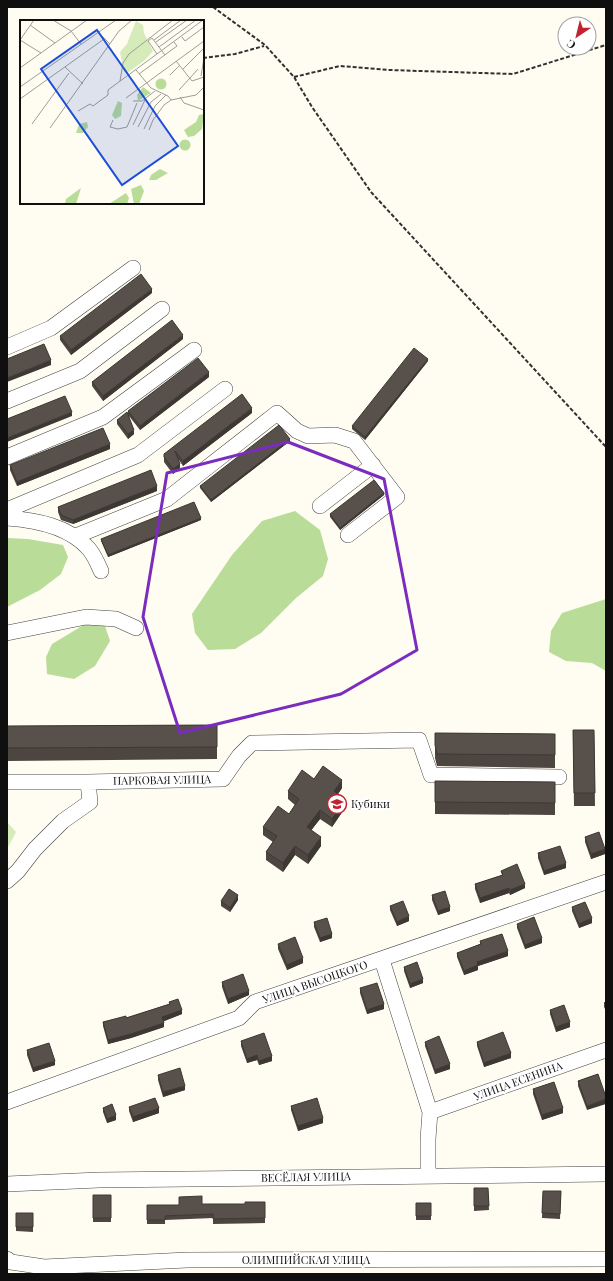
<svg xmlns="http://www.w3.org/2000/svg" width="613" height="1281" font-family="'Playfair Display',serif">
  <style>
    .green { fill: #d5ebb9 }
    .forest { fill: #b9dc98 }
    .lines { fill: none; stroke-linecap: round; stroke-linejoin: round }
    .minor-casing { stroke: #424242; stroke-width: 16 }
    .path { stroke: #313131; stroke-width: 2; stroke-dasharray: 4 2; stroke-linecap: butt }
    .minor { stroke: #fff; stroke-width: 15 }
    .wall { fill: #4c4540 }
    .shaded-wall { fill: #3e3834 }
    .building { fill: #58504b; stroke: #3e3834 }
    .marked { fill: none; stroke: #7b2cbf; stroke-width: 3; stroke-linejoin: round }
    .labels { text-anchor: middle; stroke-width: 4; stroke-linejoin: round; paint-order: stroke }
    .street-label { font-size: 11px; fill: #0f0f0f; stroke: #fff }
    .poi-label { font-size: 11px; fill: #0f0f0f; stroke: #fff; text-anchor: start }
    .inset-road { fill: none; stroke: #9f9d97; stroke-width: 1 }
    .view { fill: #1d4ed8; fill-opacity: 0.15; stroke: #1d4ed8; stroke-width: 2 }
    .inset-edge { fill: none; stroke: #0f0f0f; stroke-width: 2 }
  </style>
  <rect width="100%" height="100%" fill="#fffcf1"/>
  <path class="green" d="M7 822 16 832 7 849Z"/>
  <path class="forest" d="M295 511 320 530 328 559 323 576 296 598 261 633 235 649 208 650 195 633 192 614 232 555 262 521Z
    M7 538 28 539 63 545 68 557 61 574 40 590 7 607Z
    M606 599V671L592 663 566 661 549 652 551 631 562 613Z
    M87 623 105 626 110 641 95 666 74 679 47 674 46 657 52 644Z"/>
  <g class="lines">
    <defs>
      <path id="minor" d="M7 347 51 328 133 268
        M7 401 80 371 162 309
        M7 457 103 417 194 350
        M320 506 373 465
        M7 510 138 455 225 389
        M7 518C36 520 69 526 89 549 94 555 98 564 101 571
        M76 536 167 499 277 413 297 431 308 436 335 435 354 441 397 497 348 535
        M7 633 86 617 116 619 136 628
        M7 782H88L223 779 239 756 252 743 419 740 431 775 559 777
        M7 881 18 871 35 849 63 821 90 802 88 782
        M382 960 430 1112 428 1139V1176
        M7 1102 239 1018 255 1002 606 882
        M430 1112 606 1050
        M7 1184 99 1180 606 1174
        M7 1259 11 1262 44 1267 187 1260 606 1259"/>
    </defs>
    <use href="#minor" class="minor-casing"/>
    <path class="path" d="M213 7 265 45 294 77 312 107 371 192 606 447
      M203 58 235 54 264 46
      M294 77 340 66 389 70 513 74 606 45"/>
    <use href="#minor" class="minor"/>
  </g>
  <path class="wall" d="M152 293 71 355 60 340V336Z
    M183 339 103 401 92 386V382Z
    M428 361 365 440 352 429V426Z
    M209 377 140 430 129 416 134 434 128 439 117 424V420L128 415V411Z
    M252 413 183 466 179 460 180 468 173 474 164 462V454Z
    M290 441 211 502 200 488V486Z
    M110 449 17 486 10 470V465Z
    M157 491 73 524 61 520 58 512V507Z
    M384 495 340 530 330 517V514Z
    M201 520 108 557 101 541V539Z
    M217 725V759L7 761V726Z
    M573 730H594L595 806H574Z
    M435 733 555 734V768L437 766 435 758Z
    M314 779 342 788 338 794 345 808 332 827 320 819 311 830 321 846 308 864 295 855 283 872 266 860V852L273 842 263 835V827L289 814 295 805 288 799V791Z
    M435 781 555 782V815L435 814Z
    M585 837 605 854 591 859 585 842Z
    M538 853 566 868 544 875 538 858Z
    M501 871 525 888 510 895 509 893 480 903 475 889V884L502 875Z
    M432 895 450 911 438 915 432 900Z
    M238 900 230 912 221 906V901Z
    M390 906 409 921 397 926 390 910Z
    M572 907 592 923 579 928 572 911Z
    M314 922 332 938 320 942 314 927Z
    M517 924 542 943 525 949 517 928Z
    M480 941 508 956 478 966V970L464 975 457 957V953L480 944Z
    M278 944 303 963 287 970 278 949Z
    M404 967 423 983 410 988 404 971Z
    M222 982 249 995 228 1004 222 987Z
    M360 988 384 1009 367 1014 360 993Z
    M169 1002 182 1014 164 1021V1027L131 1038 108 1044 103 1026V1022L126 1018 169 1004Z
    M604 1002H606V1011L604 1007Z
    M550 1010 570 1027 556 1032 550 1014Z
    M241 1041 272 1061 259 1065 257 1060 247 1063 241 1046Z
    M425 1042 450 1069 435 1074 425 1046Z
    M477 1042 511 1058 484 1067 477 1046Z
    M27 1050 55 1065 33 1072 27 1055Z
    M598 1074 587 1110 578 1086V1081Z
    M158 1075 185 1090 163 1097 158 1080Z
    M533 1089 563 1113 542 1120 533 1094Z
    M291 1106 323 1123 298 1131 291 1110Z
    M129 1107 159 1113 133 1122 129 1111Z
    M103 1108 116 1120 107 1123 103 1112Z
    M474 1188H488L489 1210 474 1211Z
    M543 1191H561L560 1219 542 1218Z
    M93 1195H111V1222H93Z
    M265 1202V1223L213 1224V1218L165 1220V1224H147V1205H179L202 1204H245Z
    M416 1203H431V1220H416Z
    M16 1213H33V1232L16 1231Z"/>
  <path class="shaded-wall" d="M152 289V293L71 355V350Z
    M183 335V339L103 401V396Z
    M428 359V361L365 440V437Z
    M51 360V365L7 382V378Z
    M209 372V377L140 430V426Z
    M252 408V413L183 466V461Z
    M72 412V416L7 442V438Z
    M134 430V434L128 439V434Z
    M290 439V441L211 502V500Z
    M110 444V449L17 486V482Z
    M180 464V468L173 474V469Z
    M157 486V491L73 524V520Z
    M384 493V495L340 530V528Z
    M201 518V520L108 557V555Z
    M342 780V788L334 800V791Z
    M345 800V808L332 827V819Z
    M320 810V819L307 836V827Z
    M321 837V846L308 864V855Z
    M295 846V855L283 872V863Z
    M605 849V854L591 859V854Z
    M566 863V868L544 875V871Z
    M525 884V888L510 895V890Z
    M509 888V893L480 903V898Z
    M238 895V900L230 912V908Z
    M450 907V911L438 915V911Z
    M409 916V921L397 926V922Z
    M592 918V923L579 928V924Z
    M332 934V938L320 942V938Z
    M542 938V943L525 949V945Z
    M508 951V956L478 966V970L464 975V971L477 962Z
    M303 958V963L287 970V965Z
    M423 979V983L410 988V984Z
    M249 991V995L228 1004V999Z
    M384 1004V1009L367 1014V1010Z
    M182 1010V1014L162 1022V1017Z
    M570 1022V1027L556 1032V1027Z
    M164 1023V1027L131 1038 108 1044V1040Z
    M511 1053V1058L484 1067V1063Z
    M257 1055V1060L247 1063V1059Z
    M272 1056V1061L259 1065V1061Z
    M55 1061V1065L33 1072V1068Z
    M450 1064V1069L435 1074V1070Z
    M185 1086V1090L163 1097V1092Z
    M606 1099V1104L587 1110V1106Z
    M159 1108V1113L133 1122V1117Z
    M563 1108V1113L542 1120V1115Z
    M116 1115V1120L107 1123V1119Z
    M323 1118V1123L298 1131V1126Z"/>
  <path class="building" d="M141 274 152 289 71 350 60 336Z
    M172 320 183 335 103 396 92 382Z
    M44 344 51 360 7 378V359Z
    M414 348 428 359 365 437 352 426Z
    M198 358 209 372 140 426 128 411Z
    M242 394 252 408 183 461 175 451 180 464 173 469 164 457V454Z
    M65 396 72 412 7 438V419Z
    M127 412 134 430 128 434 117 420Z
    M279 425 290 439 211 500 200 486Z
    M103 428 110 444 17 482 10 465Z
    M151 470 157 486 73 520 61 515 58 507Z
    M374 480 384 493 340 528 330 514Z
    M194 502 201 518 108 555 101 539Z
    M217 725V747L7 748V726Z
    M573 730H594L595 793H574Z
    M435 733 555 734V755L437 754 435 745Z
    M323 766 342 780 334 791 345 800 332 819 320 810 307 827 321 837 308 855 295 846 283 863 266 852 277 836 263 827 278 806 289 814 299 799 288 791 302 770 314 779Z
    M435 781 555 782V803L435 802Z
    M599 832 605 849 591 854 585 837Z
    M560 846 566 863 544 871 538 853Z
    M517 864 525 884 510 890 509 888 480 898 475 884 503 875 501 871Z
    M229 889 238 895 230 908 221 901Z
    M445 891 450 907 438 911 432 895Z
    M403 901 409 916 397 922 390 906Z
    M585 902 592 918 579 924 572 907Z
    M534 917 542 938 525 945 517 924Z
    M327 918 332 934 320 938 314 922Z
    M502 934 508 951 477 962 478 965 464 971 457 953 481 944 480 941Z
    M295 937 303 958 287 965 278 944Z
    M417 962 423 979 410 984 404 967Z
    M243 974 249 991 228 999 222 982Z
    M377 983 384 1004 367 1010 360 988Z
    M178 999 182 1010 162 1017 164 1023 131 1034 108 1040 103 1022 126 1016V1018L170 1004 169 1002Z
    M564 1005 570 1022 556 1027 550 1010Z
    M503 1032 511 1053 484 1063 477 1042Z
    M264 1033 272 1056 259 1061 257 1055 247 1059 241 1041Z
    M439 1036 450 1064 435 1070 425 1042Z
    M49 1043 55 1061 33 1068 27 1050Z
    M180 1068 185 1086 163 1092 158 1075Z
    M598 1074 606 1097V1099L587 1106 578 1081Z
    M554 1082 563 1108 542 1115 533 1089Z
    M155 1098 159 1108 133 1117 129 1107Z
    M317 1098 323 1118 298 1126 291 1106Z
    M112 1104 116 1115 107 1119 103 1108Z
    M474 1188H488L489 1206H474Z
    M543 1191H561L560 1214 542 1213Z
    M93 1195H111V1218H93Z
    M202 1196V1204H245V1202H265V1218L213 1219V1214L165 1216V1220H147V1205H179V1197Z
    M416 1203H431V1216H416Z
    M16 1213H33V1227H16Z"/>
  <path class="marked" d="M288 442 384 479 417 650 341 694 180 733 143 617 167 473Z"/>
  <defs>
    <symbol id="school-ring" viewBox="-11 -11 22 22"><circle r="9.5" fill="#fff" stroke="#c32331" stroke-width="1.5"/><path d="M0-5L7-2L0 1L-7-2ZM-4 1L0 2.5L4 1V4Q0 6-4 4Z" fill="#c32331"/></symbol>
  </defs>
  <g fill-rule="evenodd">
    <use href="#school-ring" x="326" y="793" width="22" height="22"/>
  </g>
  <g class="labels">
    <g class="street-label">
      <text transform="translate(162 780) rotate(-1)" y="4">ПАРКОВАЯ УЛИЦА</text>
      <text transform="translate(315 982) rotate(-19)" y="4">УЛИЦА ВЫСОЦКОГО</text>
      <text transform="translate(518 1081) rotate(-20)" y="4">УЛИЦА ЕСЕНИНА</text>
      <text transform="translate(306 1177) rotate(-1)" y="4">ВЕСЁЛАЯ УЛИЦА</text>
      <text x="306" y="1264">ОЛИМПИЙСКАЯ УЛИЦА</text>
    </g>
    <g class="poi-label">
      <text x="351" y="808">Кубики</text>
    </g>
  </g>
  <g transform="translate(20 20)">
    <rect width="184" height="184" fill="#fffcf1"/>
    <path d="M116 1 123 5 124 13 133 31 125 40 107 53 104 52 100 32 107 24Z" fill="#d5ebb9"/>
    <path d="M135.5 64a5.5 5.5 0 1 1 11 0a5.5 5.5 0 1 1-11 0ZM123 67 131 73 118 81 117 75ZM98 81 102 83 101 96 95 99 92 95ZM184 94 182 109 174 116 168 117 164 110 176 102 179 95ZM67 102 68 107 63 113H56L59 104ZM159.5 125a5.5 5.5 0 1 1 11 0a5.5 5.5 0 1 1-11 0ZM140 149 148 153 136 160H129L131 155ZM121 165 124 171 119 184H114L111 169ZM61 168 56 184H45L46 179ZM106 173 109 178 107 184H89Z" fill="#b9dc98"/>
    <path class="inset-road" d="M33 0 51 11 61 24M10 5 35 23M79 13 90 24M162 17 165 21 184 7M0 20 14 0M0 20 21 33M134 20 161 0M136 22 167 0M139 27 176 0M137 34 128 21 132 18 145 35M156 41 172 61 184 57M45 47 63 64M0 48 67 0M163 49 184 28M116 50 131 68 148 76 151 80M119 54 157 26 154 22M150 55 160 45M181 56 184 38M170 58 178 49M100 61 103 43 109 34 153 0M0 67 96 0M159 70 170 58M160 77 164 83 184 90M106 78 184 21M0 79 84 19M113 81H122L135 71M58 91 70 84 73 86 88 75V70L183 0M93 100 90 107 98 109 107 107 117 83M12 104 49 53M113 105 125 80M118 107 131 82 141 74M30 108 99 11 112 0M124 109 135 86 146 75M129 110 133 100 144 85 151 80 176 75 184 67"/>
    <path class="view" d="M77 10 158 126 102 165 21 49Z"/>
    <rect width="184" height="184" class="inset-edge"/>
  </g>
  <rect width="613" height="1281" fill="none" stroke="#0f0f0f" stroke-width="16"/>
  <g transform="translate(577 36) rotate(215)"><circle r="19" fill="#ffffff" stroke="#9f9f9f"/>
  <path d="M0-3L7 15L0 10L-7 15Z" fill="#c32331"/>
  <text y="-6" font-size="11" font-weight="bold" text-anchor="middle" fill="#0f0f0f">С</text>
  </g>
</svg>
